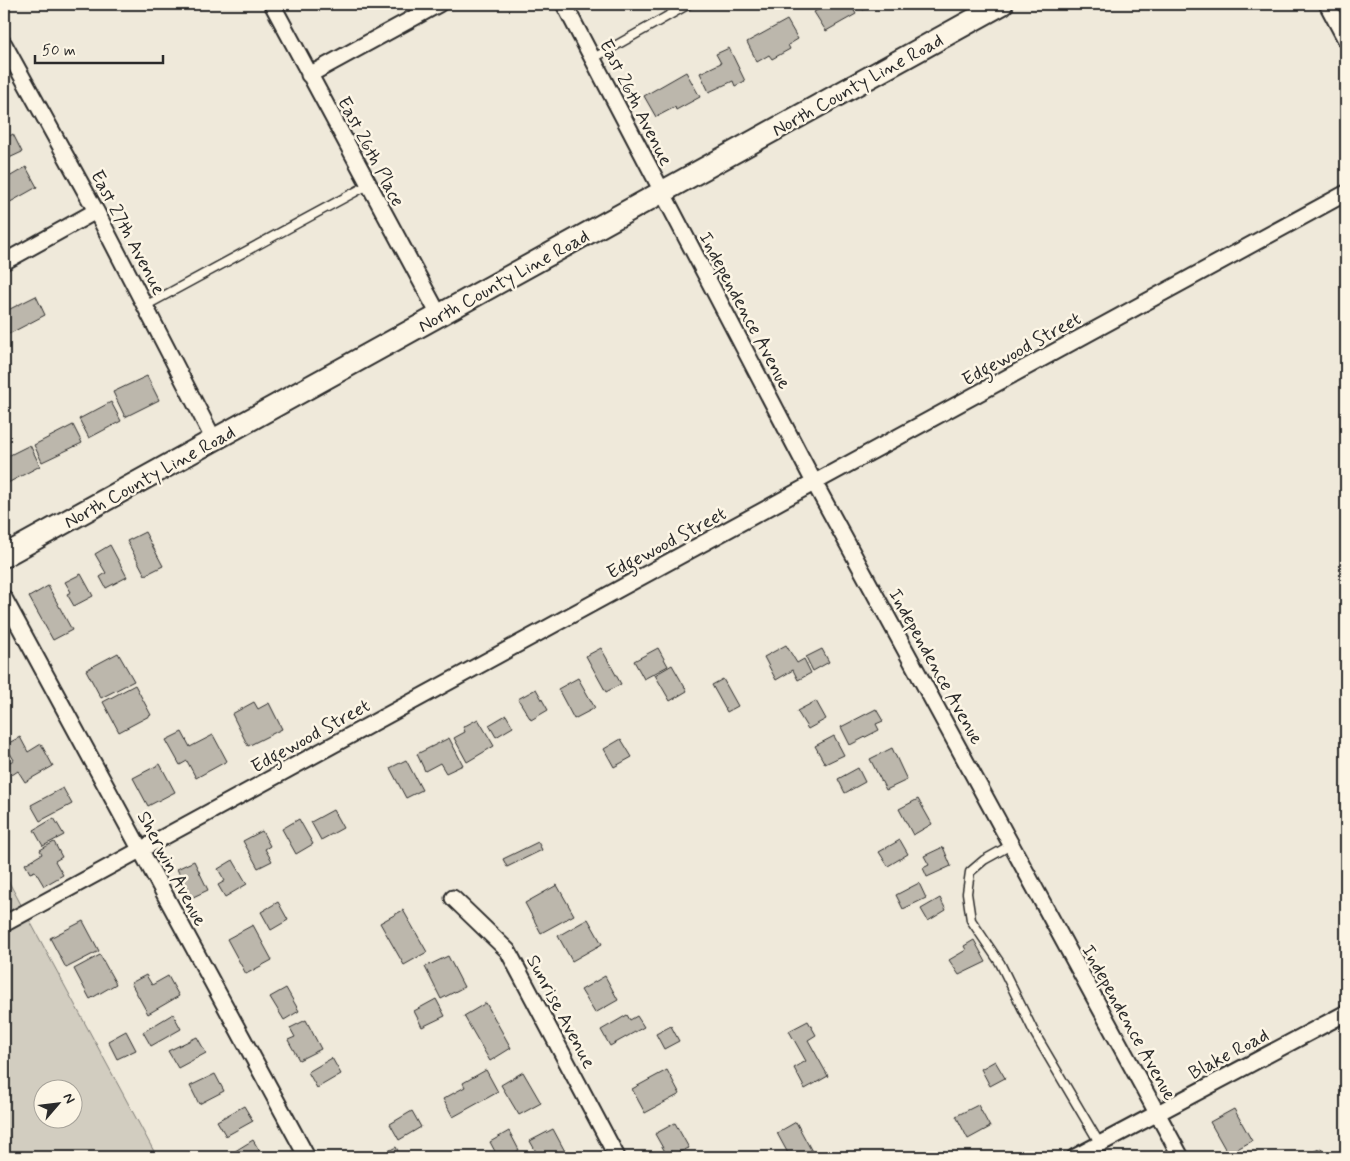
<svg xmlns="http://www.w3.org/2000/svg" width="1350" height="1161" font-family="Mynerve,sans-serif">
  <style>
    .green { fill: #d2cdc0; stroke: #7e7c76; fill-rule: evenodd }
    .building { fill: #bcb7ac; stroke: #2b2b2b }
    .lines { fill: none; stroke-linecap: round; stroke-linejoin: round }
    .lane-casing { stroke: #2b2b2b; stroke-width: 11 }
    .street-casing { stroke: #2b2b2b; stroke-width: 19 }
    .secondary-casing { stroke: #2b2b2b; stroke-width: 25 }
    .lane { stroke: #fcf5e5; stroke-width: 8 }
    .street { stroke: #fcf5e5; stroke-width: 15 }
    .secondary { stroke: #fcf5e5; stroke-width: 21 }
    .labels { text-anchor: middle; stroke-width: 5; stroke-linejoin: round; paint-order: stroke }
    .street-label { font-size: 19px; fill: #2b2b2b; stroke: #fcf5e5 }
  </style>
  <rect width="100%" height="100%" fill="#efe9da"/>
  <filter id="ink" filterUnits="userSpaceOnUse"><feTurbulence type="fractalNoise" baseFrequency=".02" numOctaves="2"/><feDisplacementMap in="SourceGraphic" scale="10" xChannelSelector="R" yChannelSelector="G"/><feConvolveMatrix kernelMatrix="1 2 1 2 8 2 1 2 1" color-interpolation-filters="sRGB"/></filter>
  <g filter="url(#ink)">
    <path class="green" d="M4 873 157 1157H4ZM42 1088H72V1118H42Z"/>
    <path class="building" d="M654 4H669L657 10Z
      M828 4H850L856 14 826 31 814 12Z
      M860 4H876L863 10Z
      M787 20 798 39 788 45 790 49 772 59 769 55 757 62 747 42Z
      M729 48 745 81 735 86 733 81 709 92 700 73 721 63 716 54Z
      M686 72 700 97 676 110 675 107 656 117 644 96Z
      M13 134 22 152 7 159 4 153V139Z
      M26 167 37 187 5 205 4 180Z
      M36 296 45 315 7 335 4 328V312Z
      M147 376 159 400 125 417 113 392Z
      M111 402 121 421 89 438 79 419Z
      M73 425 82 443 42 462 34 445Z
      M30 445 40 466 4 485V458Z
      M145 532 163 566 145 575 127 541Z
      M110 545 127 577 106 588 100 577 106 573 95 554Z
      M81 574 93 596 74 606 67 594 71 592 65 582Z
      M48 586 72 630 53 640 29 597Z
      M786 645 797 663 804 659 811 673 798 680 793 670 776 680 764 657Z
      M601 648 621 684 606 692 586 656Z
      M658 648 668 666 644 679 634 661Z
      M822 649 829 662 813 671 806 657Z
      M118 653 134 681 101 698 86 670Z
      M672 665 687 691 670 701 655 675Z
      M578 678 595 708 574 719 558 689Z
      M723 679 738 706 727 712 712 685Z
      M135 685 151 715 119 732 103 702Z
      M536 689 548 710 531 720 518 699Z
      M816 701 826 719 808 729 797 711Z
      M254 702 258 709 269 703 282 729 248 746 232 714Z
      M876 709 883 721 876 724 879 730 850 745 841 727Z
      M506 715 513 727 496 737 489 725Z
      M478 719 494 746 467 762 454 738 465 732 463 727Z
      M182 732 190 747 213 735 227 761 196 778 187 761 180 765 166 740Z
      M834 736 844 755 825 764 815 746Z
      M20 737 28 752 41 744 53 766 25 782 18 771 12 775 5 764 14 760 5 745Z
      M449 738 463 765 446 773 440 763 425 771 417 754Z
      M621 739 632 757 614 767 604 749Z
      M892 748 907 780 886 790 870 759Z
      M406 760 422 790 406 798 390 768Z
      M160 764 175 792 148 806 133 778Z
      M858 768 865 782 845 793 838 779Z
      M63 788 72 804 40 821 31 805Z
      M918 799 932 824 913 835 899 809Z
      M333 810 343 828 321 840 311 822Z
      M54 818 64 835 43 846 34 830Z
      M299 819 313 844 296 854 282 829Z
      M262 831 270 846 265 849 272 861 258 868 243 841Z
      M900 840 908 854 888 866 879 852Z
      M54 842 62 857 55 861 63 875 44 886 35 871 30 873 25 864 42 854 40 850Z
      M538 842 542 850 507 867 503 859Z
      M943 847 951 866 927 877 923 868 929 865 924 856Z
      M233 860 247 884 225 897 218 885 225 881 218 869Z
      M194 861 208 890 191 898 177 869Z
      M919 883 926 898 903 909 896 895Z
      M557 885 574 915 541 933 525 903Z
      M940 898 946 910 928 921 921 909Z
      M278 902 288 920 271 930 261 912Z
      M403 910 427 952 404 965 380 923Z
      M588 919 602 944 572 961 558 936Z
      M83 921 99 951 66 968 50 938Z
      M253 925 272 960 246 974 227 939Z
      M974 940 986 962 959 975 949 960 966 950 964 946Z
      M100 955 116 984 90 999 74 969Z
      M448 956 464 987 441 999 425 967Z
      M146 975 152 985 168 976 179 996 148 1014 131 983Z
      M605 976 618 1000 595 1013 581 990Z
      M286 988 299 1011 284 1020 270 997Z
      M436 999 445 1016 422 1027 414 1011Z
      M486 1003 511 1048 490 1061 464 1016Z
      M173 1014 181 1029 151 1046 143 1032Z
      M627 1015 630 1020 637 1016 644 1027 610 1046 601 1030Z
      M306 1020 321 1049 299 1060 288 1040 295 1037 290 1028Z
      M808 1021 816 1035 808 1040 828 1076 805 1089 794 1068 806 1061 789 1031Z
      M671 1026 679 1041 664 1049 656 1034Z
      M126 1031 136 1050 117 1059 108 1041Z
      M197 1037 206 1053 178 1068 168 1051Z
      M332 1058 341 1074 317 1088 308 1072Z
      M995 1061 1005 1078 990 1086 981 1069Z
      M486 1070 498 1092 453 1117 443 1099 465 1087 463 1083Z
      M667 1070 680 1094 645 1113 632 1089Z
      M523 1072 541 1103 519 1115 501 1085Z
      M215 1074 224 1091 199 1104 190 1086Z
      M978 1105 990 1127 968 1139 956 1116Z
      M244 1106 253 1121 226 1136 217 1121Z
      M1234 1109 1252 1141 1228 1154 1210 1122Z
      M412 1111 421 1127 399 1140 390 1124Z
      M796 1122 815 1157H790L777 1133Z
      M675 1123 689 1148 668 1157 655 1134Z
      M553 1129 568 1157H539L530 1141Z
      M509 1131 519 1150 507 1157H498L490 1142Z
      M253 1140 263 1157H234L232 1153Z
      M396 1147 401 1157H377Z
      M1321 1148 1325 1157H1302Z
      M1256 1152 1259 1157H1245Z"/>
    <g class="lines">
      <defs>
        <path id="lane" d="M592 59 689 4
          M145 306 368 185
          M1011 845 984 860 970 872 967 893 971 920 1000 963 1034 1032 1100 1144"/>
        <path id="street" d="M272 4 439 315
          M564 4 815 484 1181 1157
          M1327 4 1346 40
          M4 44 96 211 214 440
          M309 75 439 4
          M4 262 96 211
          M4 598 307 1157
          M453 898 508 951 617 1157
          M4 924 1346 193
          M1075 1157 1346 1013"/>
        <path id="secondary" d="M4 556 1002 4"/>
      </defs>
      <use href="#lane" class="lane-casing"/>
      <use href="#street" class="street-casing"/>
      <use href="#secondary" class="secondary-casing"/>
      <use href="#lane" class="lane"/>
      <use href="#street" class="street"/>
      <use href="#secondary" class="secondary"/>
    </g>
  </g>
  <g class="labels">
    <g class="street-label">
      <text transform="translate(857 84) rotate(-29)" y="7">North County Line Road</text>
      <text transform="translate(637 102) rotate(63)" y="7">East 26th Avenue</text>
      <text transform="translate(372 151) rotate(62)" y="7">East 26th Place</text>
      <text transform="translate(129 232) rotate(62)" y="7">East 27th Avenue</text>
      <text transform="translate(503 280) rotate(-29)" y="7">North County Line Road</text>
      <text transform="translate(746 310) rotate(62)" y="7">Independence Avenue</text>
      <text transform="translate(1021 348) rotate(-29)" y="7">Edgewood Street</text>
      <text transform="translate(149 476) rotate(-29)" y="7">North County Line Road</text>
      <text transform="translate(666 542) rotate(-28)" y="7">Edgewood Street</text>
      <text transform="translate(937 666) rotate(61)" y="7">Independence Avenue</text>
      <text transform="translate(310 735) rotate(-29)" y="7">Edgewood Street</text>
      <text transform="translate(173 868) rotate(62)" y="7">Sherwin Avenue</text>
      <text transform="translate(562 1011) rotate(62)" y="7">Sunrise Avenue</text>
      <text transform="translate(1130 1022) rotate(61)" y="7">Independence Avenue</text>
      <text transform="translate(1228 1053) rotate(-28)" y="7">Blake Road</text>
    </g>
  </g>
  <rect width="1350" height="1161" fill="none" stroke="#fcf5e5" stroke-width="20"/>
  <rect x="10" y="10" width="1330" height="1141" fill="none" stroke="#2b2b2b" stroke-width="2" filter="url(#ink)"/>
  <g transform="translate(58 1104) rotate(62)"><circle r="24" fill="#fcf5e5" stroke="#a8a49b"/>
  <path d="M0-4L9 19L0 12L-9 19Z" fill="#2b2b2b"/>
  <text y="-8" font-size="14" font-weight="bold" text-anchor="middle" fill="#2b2b2b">N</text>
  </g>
  <path d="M35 55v8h128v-8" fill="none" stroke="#2b2b2b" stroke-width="2.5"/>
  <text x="42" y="55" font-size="15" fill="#2b2b2b" stroke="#fcf5e5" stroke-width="4" paint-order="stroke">50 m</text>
</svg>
